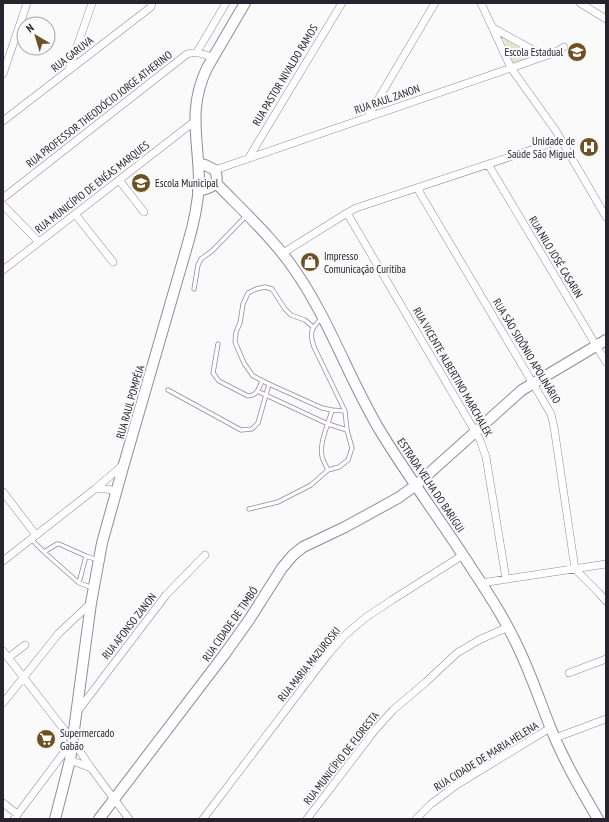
<svg xmlns="http://www.w3.org/2000/svg" width="609" height="822" font-family="'PT Sans Narrow',sans-serif">
  <style>
    .green { fill: #dce7cc }
    .lines { fill: none; stroke-linecap: round; stroke-linejoin: round }
    .lane-casing { stroke: #9288a5; stroke-width: 5 }
    .street-casing { stroke: #9288a5; stroke-width: 8 }
    .secondary-casing { stroke: #9288a5; stroke-width: 12 }
    .lane { stroke: #fff; stroke-width: 3.5 }
    .street { stroke: #fff; stroke-width: 7 }
    .secondary { stroke: #fff; stroke-width: 10 }
    .labels { text-anchor: middle; stroke-width: 4; stroke-linejoin: round; paint-order: stroke }
    .poi-label { font-size: 11px; fill: #27232f; stroke: #fafafa; text-anchor: start }
    .street-label { font-size: 11px; fill: #27232f; stroke: #fafafa }
  </style>
  <rect width="100%" height="100%" fill="#fafafa"/>
  <path class="green" d="M503 39 535 55 513 63Z"/>
  <g class="lines">
    <defs>
      <path id="lane" d="M194 289 198 265 201 259 212 251 246 216
        M313 327 305 320 291 315 285 309 272 289 265 287 256 289 248 293 243 304 240 323 236 332 235 342 244 363 253 376 269 384 322 408 332 410 345 411
        M218 344 213 373 219 381 248 396C257 396 259 388 262 381
        M168 390 241 430 252 429 258 423 269 384
        M257 391 328 424 347 430
        M328 470C326 466 323 461 322 456 319 442 329 423 332 410
        M249 509 278 502 311 485 328 470 339 467 348 460 352 448 347 430 345 411 314 347C309 333 311 328 322 318
        M31 539 44 552 57 544H59L86 556 98 560
        M44 552 79 583
        M86 556 79 583 93 588"/>
      <path id="street" d="M481 3 511 68 556 131 606 217
        M580 3 606 19
        M493 28 544 56
        M197 52 226 3
        M69 70 92 3
        M3 74 27 3
        M367 118 435 3
        M3 121 151 7 152 3
        M248 159 342 3
        M488 164 606 362
        M215 170 511 68 554 53 564 47
        M119 180 144 212
        M417 188 551 414 554 427 575 569 598 592 606 601
        M3 198 187 54C197 51 204 54 213 58
        M3 205 39 242
        M347 213 480 440 486 457 506 579
        M75 214 113 262
        M283 253 347 213 356 208 561 140
        M3 270 195 121
        M96 489H106L117 491
        M3 492 36 535
        M3 561 95 489 123 465
        M481 583 606 564
        M3 651 73 741 91 768 129 819
        M8 658 25 645
        M569 673 606 659
        M3 703 59 633 91 603
        M77 712 166 595 205 555
        M555 738 606 719
        M70 760 91 768
        M3 803 17 814
        M14 819 71 743
        M203 819 326 657 345 635 365 618 392 600 463 555
        M307 819 375 730 393 710 426 682 457 653 479 640 508 627
        M416 819 431 804 458 784 550 728"/>
      <path id="secondary" d="M198 163 205 165 215 170C221 185 211 188 198 191
        M216 183C243 211 275 240 296 272 331 323 350 382 382 434 411 481 444 525 474 572 488 593 503 616 514 639 529 668 539 699 551 729 564 761 581 790 598 819
        M55 819 63 788 70 760 91 603 102 543 124 464 188 243C194 223 198 203 199 183 199 140 187 110 207 68L245 3
        M99 819 224 655 249 620 282 568 293 555 303 547 345 527 398 498 416 485 522 390 606 340"/>
    </defs>
    <use href="#lane" class="lane-casing"/>
    <use href="#street" class="street-casing"/>
    <use href="#secondary" class="secondary-casing"/>
    <use href="#lane" class="lane"/>
    <use href="#street" class="street"/>
    <use href="#secondary" class="secondary"/>
  </g>
  <defs>
    <symbol id="school-disc" viewBox="-11 -11 22 22"><circle r="9.5" fill="#6d5023" stroke="#fafafa"/><path d="M0-5L7-2L0 1L-7-2ZM-4 1L0 2.5L4 1V4Q0 6-4 4Z" fill="#fff"/></symbol>
    <symbol id="hospital-disc" viewBox="-11 -11 22 22"><circle r="9.5" fill="#6d5023" stroke="#fafafa"/><path d="M-5-5h3v3.5h4V-5h3V5h-3V1.5h-4V5h-3Z" fill="#fff"/></symbol>
    <symbol id="shop-disc" viewBox="-11 -11 22 22"><circle r="9.5" fill="#6d5023" stroke="#fafafa"/><path d="M-5-2.5h2.3a2.7 3.5 0 0 1 5.4 0H5L5.5 6h-11ZM-1.5-2.5h3a1.5 2.3 0 0 0-3 0Z" fill="#fff"/></symbol>
    <symbol id="supermarket-disc" viewBox="-11 -11 22 22"><circle r="9.5" fill="#6d5023" stroke="#fafafa"/><path d="M-6-5.5h2.5l.6 2H6L4.5 2H-2.5L-4.4-4H-6ZM-1.5 3.2a1.3 1.3 0 1 0 .1 0ZM3 3.2a1.3 1.3 0 1 0 .1 0Z" fill="#fff"/></symbol>
  </defs>
  <g fill-rule="evenodd">
    <use href="#school-disc" x="566" y="41" width="22" height="22"/>
    <use href="#hospital-disc" x="578" y="136" width="22" height="22"/>
    <use href="#school-disc" x="130" y="172" width="22" height="22"/>
    <use href="#shop-disc" x="299" y="251" width="22" height="22"/>
    <use href="#supermarket-disc" x="35" y="728" width="22" height="22"/>
  </g>
  <g class="labels">
    <g class="poi-label">
      <text x="563" y="56" text-anchor="end">Escola Estadual</text>
      <text x="575" y="145" text-anchor="end">Unidade de<tspan x="575" dy="13">Saúde São Miguel</tspan></text>
      <text x="155" y="187">Escola Municipal</text>
      <text x="324" y="260">Impresso<tspan x="324" dy="13">Comunicação Curitiba</tspan></text>
      <text x="60" y="737">Supermercado<tspan x="60" dy="13">Gabão</tspan></text>
    </g>
    <g class="street-label">
      <text transform="translate(72 54) rotate(-38)" y="4">RUA GARUVA</text>
      <text transform="translate(285 75) rotate(-59)" y="4">RUA PASTOR NIVALDO RAMOS</text>
      <text transform="translate(387 99) rotate(-19)" y="4">RUA RAUL ZANON</text>
      <text transform="translate(99 109) rotate(-38)" y="4">RUA PROFESSOR THEODÓCIO JORGE ATHERINO</text>
      <text transform="translate(92 187) rotate(-38)" y="4">RUA MUNICÍPIO DE ENÉAS MARQUES</text>
      <text transform="translate(556 257) rotate(59)" y="4">RUA NILO JOSÉ CASARIN</text>
      <text transform="translate(527 351) rotate(59)" y="4">RUA SÃO SIDÔNIO APOLINÁRIO</text>
      <text transform="translate(453 372) rotate(60)" y="4">RUA VICENTE ALBERTINO MARCHALEK</text>
      <text transform="translate(130 402) rotate(-74)" y="4">RUA RAUL POMPÉIA</text>
      <text transform="translate(431 485) rotate(56)" y="4">ESTRADA VELHA DO BARIGUI</text>
      <text transform="translate(230 624) rotate(-55)" y="4">RUA CIDADE DE TIMBÓ</text>
      <text transform="translate(129 626) rotate(-52)" y="4">RUA AFONSO ZANON</text>
      <text transform="translate(309 664) rotate(-51)" y="4">RUA MARIA MAZUROSKI</text>
      <text transform="translate(486 756) rotate(-32)" y="4">RUA CIDADE DE MARIA HELENA</text>
      <text transform="translate(341 758) rotate(-52)" y="4">RUA MUNICÍPIO DE FLORESTA</text>
    </g>
  </g>
  <rect width="609" height="822" fill="none" stroke="#27232f" stroke-width="8"/>
  <g transform="translate(36 36) rotate(322)"><circle r="19" fill="#fafafa" stroke="#a6a4a9"/>
  <path d="M0-3L7 15L0 10L-7 15Z" fill="#6d5023"/>
  <text y="-6" font-size="11" font-weight="bold" text-anchor="middle" fill="#27232f">N</text>
  </g>
</svg>
